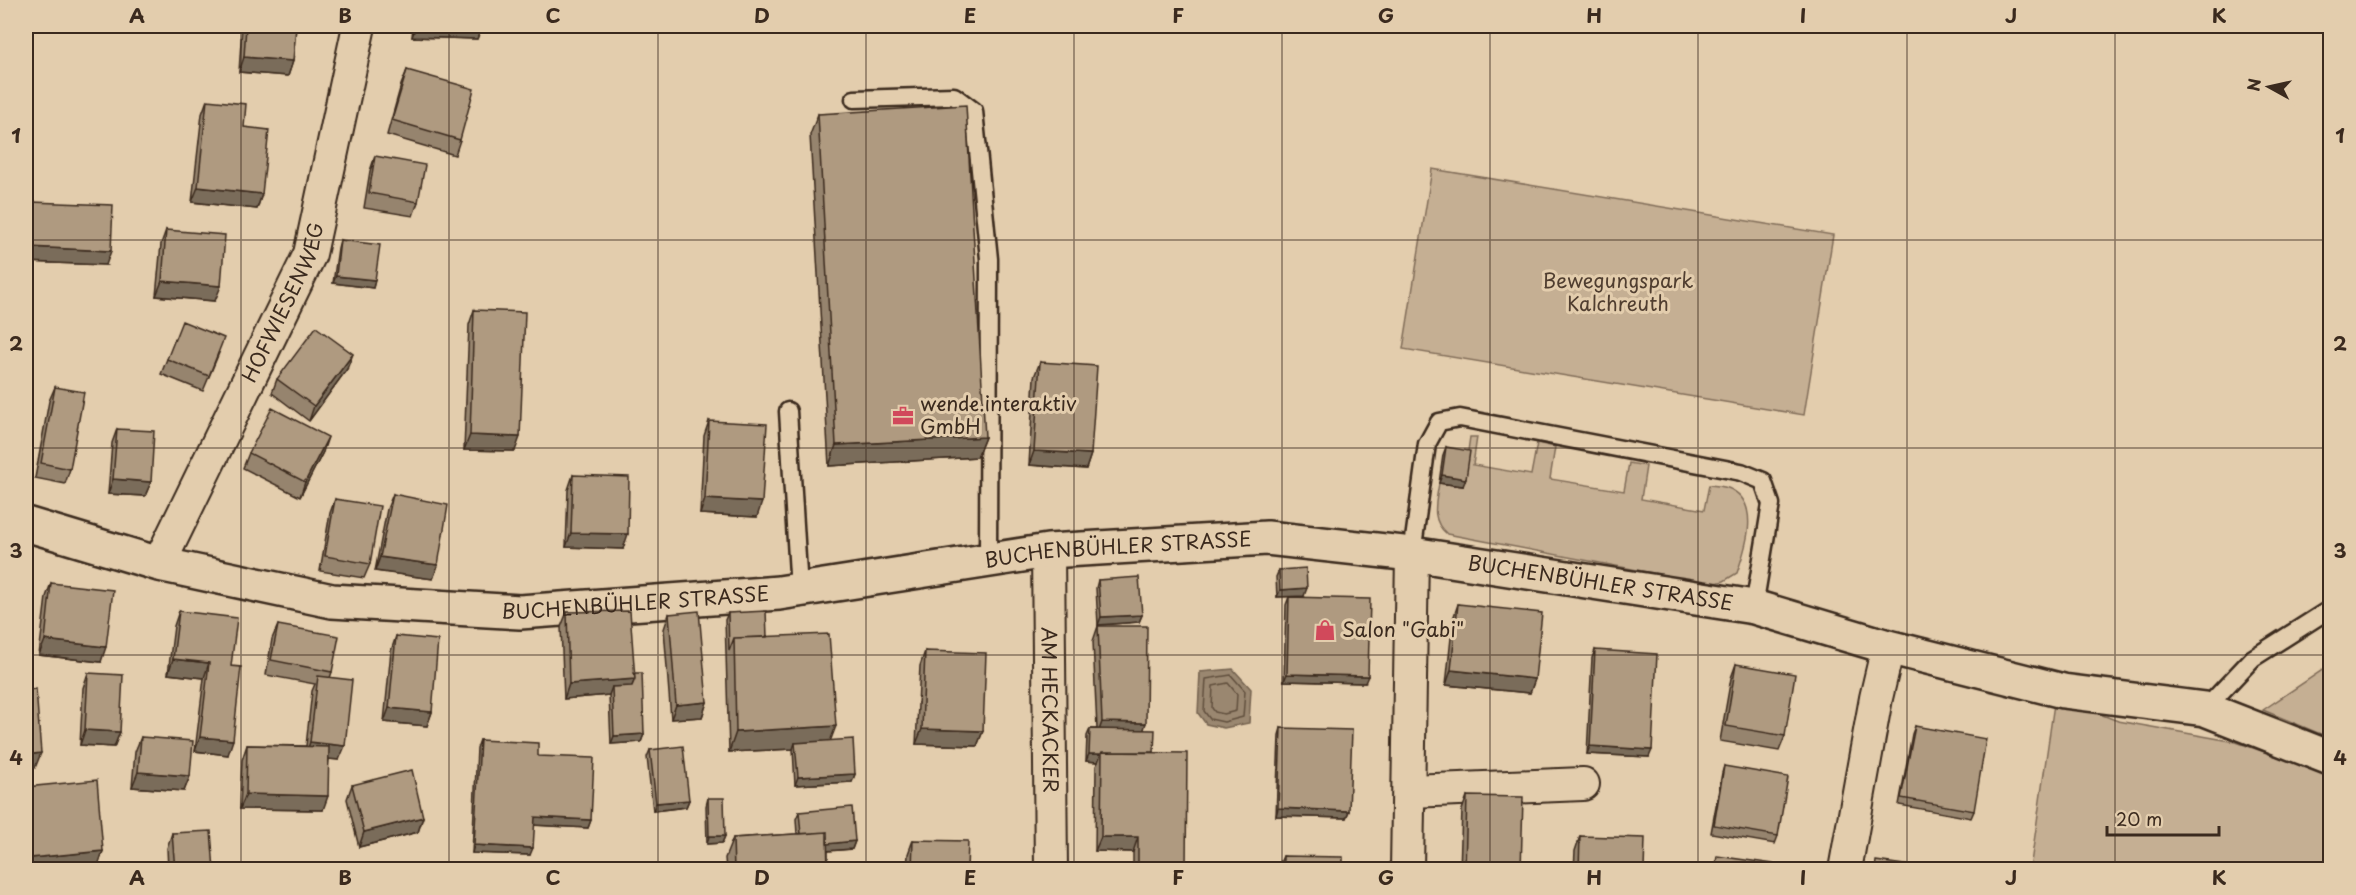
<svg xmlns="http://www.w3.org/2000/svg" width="2356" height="895" font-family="'Playpen Sans',sans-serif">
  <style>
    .green { fill: #c5af93; stroke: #806c58; stroke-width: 1.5 }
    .water { fill: #9a876f; stroke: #74624f; stroke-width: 1.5 }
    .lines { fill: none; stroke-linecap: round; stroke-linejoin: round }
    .shore { stroke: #614f3e; stroke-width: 1.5 }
    .lane-casing { stroke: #3b2a1e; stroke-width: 21 }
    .street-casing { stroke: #3b2a1e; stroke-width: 36 }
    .secondary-casing { stroke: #3b2a1e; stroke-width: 38 }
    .lane { stroke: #e3cdad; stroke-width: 16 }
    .street { stroke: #e3cdad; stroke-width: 32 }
    .secondary { stroke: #e3cdad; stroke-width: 33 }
    .wall { fill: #96846e; stroke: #3b2a1e; stroke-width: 1.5 }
    .shaded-wall { fill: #7a6c5a; stroke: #3b2a1e; stroke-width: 1.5 }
    .building { fill: #af9a80; stroke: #3b2a1e; stroke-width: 1.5 }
    .grid { fill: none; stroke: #3b2a1e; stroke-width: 1.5; stroke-opacity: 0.55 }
    .labels { text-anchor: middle; stroke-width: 6; stroke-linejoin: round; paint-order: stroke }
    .park-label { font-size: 20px; fill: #503e30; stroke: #e3cdad }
    .street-label { font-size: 20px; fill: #3b2a1e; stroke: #e3cdad }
    .poi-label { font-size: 20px; fill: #3b2a1e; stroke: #e3cdad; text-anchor: start }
    .neatline { fill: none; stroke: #3b2a1e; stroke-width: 2 }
    .grid-label { font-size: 20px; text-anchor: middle; font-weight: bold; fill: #3b2a1e }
  </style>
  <rect width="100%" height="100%" fill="#e3cdad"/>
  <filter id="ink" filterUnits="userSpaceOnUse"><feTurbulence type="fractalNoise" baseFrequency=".0167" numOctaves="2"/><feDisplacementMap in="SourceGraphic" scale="12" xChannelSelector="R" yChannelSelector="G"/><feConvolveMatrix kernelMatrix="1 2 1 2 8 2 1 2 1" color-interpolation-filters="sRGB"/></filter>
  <g filter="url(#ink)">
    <path class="green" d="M1432 169 1833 235 1804 415 1403 349Z
      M1470 437H1477L1473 465 1531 475 1537 443 1555 447 1550 479 1624 491 1629 463 1646 466 1641 499 1704 510 1709 485C1716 486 1726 486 1732 490 1761 505 1745 550 1737 573L1724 581 1711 584 1447 534C1430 520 1436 503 1439 483L1463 486Z
      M2330 665V738L2263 710Z
      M2055 697 2118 721 2236 742 2330 775V869L2030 870Z"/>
    <path class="water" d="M1233 669 1251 689 1249 723 1224 728 1206 724 1198 713 1200 672Z"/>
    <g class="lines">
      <path class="shore" d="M1231 675 1245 691 1243 717 1224 722 1210 719 1204 711 1206 679Z
        M1228 683 1237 694 1236 711 1224 714 1215 712 1212 708 1213 686Z"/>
      <defs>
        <path id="lane" d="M854 99 954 96 974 111 989 259 988 561
          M788 411 799 590
          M1412 554 1427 444 1439 422 1460 418 1741 472 1763 481 1771 504 1754 607
          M2205 709 2253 658 2330 609"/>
        <g id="street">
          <path id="s1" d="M1048 551 1051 870"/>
          <path id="s2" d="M159 564 310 254 359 26"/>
          <path d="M1410 791 1583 784"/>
          <path d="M1407 870 1412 554"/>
          <path d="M1845 870 1876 698 1888 647"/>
        </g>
        <g id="secondary">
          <path id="s3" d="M26 524 159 564 332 601 520 612 779 593 1048 551 1267 538 1412 554 1754 607 1888 647 2063 691 2205 709 2330 758"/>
        </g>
      </defs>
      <use href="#lane" class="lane-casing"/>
      <use href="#street" class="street-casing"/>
      <use href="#secondary" class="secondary-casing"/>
      <use href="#lane" class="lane"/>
      <use href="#street" class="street"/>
      <use href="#secondary" class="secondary"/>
    </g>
    <path class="wall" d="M242 26H296L293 61 288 76 239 72Z
      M413 26H482L477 39 412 37Z
      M407 70 460 140 455 155 387 135 401 85Z
      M207 100 244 127 262 194 257 209 192 202 202 114Z
      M818 114 985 437 977 457 829 466 810 135Z
      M375 156 418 202 413 216 364 208 370 171Z
      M31 202 106 265 26 262V217Z
      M166 230 215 301 156 296 161 244Z
      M340 240 375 280 373 288 333 283 338 248Z
      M474 310 515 451 464 450 469 325Z
      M219 353 203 391 161 374 167 359Z
      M1040 362 1091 454 1086 469 1029 465 1034 377Z
      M347 369 309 421 272 393 277 379Z
      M55 387 70 469 65 484 35 478 49 401Z
      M709 421 757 517 700 514 704 436Z
      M117 429 151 482 145 496 108 494 112 443Z
      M1446 447 1463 486 1439 483 1443 455Z
      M323 452 300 497 243 468 249 453Z
      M573 475 623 549 566 547 568 490Z
      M393 494 438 565 433 579 375 571 387 509Z
      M335 499 370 564 364 578 320 571 330 513Z
      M1279 570 1304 596 1277 597 1276 577Z
      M1098 580 1142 615 1139 622 1098 625 1096 588Z
      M51 583 101 662 39 655 46 597Z
      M1289 597 1365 683 1284 681 1286 605Z
      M1458 604 1535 679 1530 693 1446 685 1453 619Z
      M179 611 231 666 228 755 195 751 204 678 168 674 174 626Z
      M567 612 634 673 644 734 641 742 611 744 609 695 564 699 561 627Z
      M728 613 767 637 830 741 855 774 852 782 795 785 793 749 729 752 725 620Z
      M669 614 707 702 702 717 671 719 664 629Z
      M278 625 332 672 330 678 339 760 329 759 323 810 240 809 242 760 247 745 306 746 312 691 315 684 266 675 272 639Z
      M1098 626 1154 752 1186 870H1133V852L1095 851 1096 766 1098 762 1086 761 1087 736 1090 729H1097L1093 641Z
      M396 636 432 712 427 726 384 722 391 651Z
      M1595 650 1649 757 1587 754 1592 658Z
      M925 651 983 731 977 746 916 744 920 666Z
      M1736 664 1785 736 1779 751 1720 741 1731 678Z
      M88 673 120 732 114 747 80 745 83 688Z
      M1915 726 1974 811 1971 818 1899 805 1912 734Z
      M1281 728 1349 811 1346 818 1276 816 1279 735Z
      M141 737 190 776 184 791 132 787 135 752Z
      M480 740 538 756 591 820 588 828 534 825 530 855 472 853 477 748Z
      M650 750 689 800 686 807 653 811 647 757Z
      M1724 766 1778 836 1775 844 1711 833 1722 773Z
      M352 785 423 817 418 832 359 847 347 799Z
      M26 787 103 851 98 866 56 870H26Z
      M1467 796 1521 870H1460L1462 810Z
      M708 798 725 836 722 843 707 844 706 806Z
      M799 812 855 841 852 849 828 851V870H726L725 858 733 838 797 834 796 819Z
      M172 833 214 870H168L167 848Z
      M1580 836 1644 870H1574L1575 851Z
      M913 840 967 870H907L908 854Z
      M1283 856 1343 870H1280V863Z"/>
    <path class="shaded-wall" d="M416 26H482L477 39 412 37Z
      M244 57 293 61 288 76 239 72Z
      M198 187 262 194 257 209 192 202Z
      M29 247 111 251 106 265 26 262V258Z
      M336 276 375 280 373 288 333 283Z
      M162 281 221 286 215 301 156 296Z
      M353 354 347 369 309 421 314 406Z
      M470 435 520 437 515 451 464 450Z
      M328 437 323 452 300 497 305 482Z
      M985 437 977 457 829 466 836 445Z
      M1034 451 1091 454 1086 469 1029 465Z
      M1442 475 1466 479 1463 486 1439 483Z
      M113 479 151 482 145 496 108 494Z
      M705 499 762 502 757 517 700 514Z
      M571 533 628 534 623 549 566 547Z
      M380 557 438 565 433 579 375 571Z
      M1307 588 1304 596 1277 597 1280 590Z
      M1142 615 1139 622 1098 625 1101 617Z
      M45 640 106 647 101 662 39 655Z
      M173 659 209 663 204 678 168 674Z
      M1451 670 1535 679 1530 693 1446 685Z
      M1287 674 1368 676 1365 683 1284 681Z
      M635 679 629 693 612 687 609 695 564 699 569 684Z
      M707 702 702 717 671 719 676 705Z
      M389 708 432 712 427 726 384 722Z
      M1102 722 1146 723 1141 738 1097 736Z
      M836 726 828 747 795 743 793 749 729 752 736 732Z
      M922 729 983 731 977 746 916 744Z
      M85 730 120 732 114 747 80 745Z
      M644 734 641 742 611 744 614 736Z
      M200 737 233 740 228 755 195 751Z
      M310 742 345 746 339 760 305 757Z
      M1590 746 1652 750 1649 757 1587 754Z
      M41 753 35 768 26 769V755Z
      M1089 754H1101L1098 762 1086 761Z
      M138 772 190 776 184 791 132 787Z
      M855 774 852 782 795 785 798 777Z
      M246 794 328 796 323 810 240 809Z
      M689 800 686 807 653 811 656 803Z
      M1278 808 1349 811 1346 818 1276 816Z
      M423 817 418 832 359 847 364 832Z
      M535 817 591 820 588 828 532 825Z
      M709 836H725L722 843 707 844Z
      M1101 837H1138L1133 852 1095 851Z
      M855 841 852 849 799 853 801 846Z
      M474 845 533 848 530 855 472 853Z
      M103 851 98 866 56 870H26L30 858Z"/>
    <path class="building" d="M246 26H296L293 61 244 57Z
      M407 70 474 89 460 140 392 120Z
      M207 100 246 104 244 127 269 130 262 194 198 187Z
      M966 105 985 437 836 445 818 114Z
      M375 156 425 165 418 202 369 193Z
      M31 202 113 205 111 251 29 247Z
      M166 230 225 235 221 286 162 281Z
      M340 240 380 245 375 280 336 276Z
      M474 310 525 312 520 437 470 435Z
      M182 321 224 338 209 376 167 359Z
      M316 327 353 354 314 406 277 379Z
      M1040 362 1097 366 1091 454 1034 451Z
      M55 387 84 392 70 469 41 463Z
      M26 399 31 400 26 418Z
      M272 408 328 437 305 482 249 453Z
      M709 421 767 424 762 502 705 499Z
      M117 429 154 431 151 482 113 479Z
      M1446 447 1470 451 1466 479 1442 475Z
      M573 475 629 477 628 534 571 533Z
      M393 494 448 505 438 565 380 557Z
      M335 499 380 506 370 564 325 556Z
      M1306 568 1307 588 1280 590 1279 570Z
      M1139 577 1142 615 1101 617 1098 580Z
      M51 583 113 590 106 647 45 640Z
      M1289 597 1370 599 1368 676 1287 674Z
      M1458 604 1542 613 1535 679 1451 670Z
      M179 611 237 618 231 666 241 667 233 740 200 737 209 663 173 659Z
      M630 611 635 679 569 684 567 612Z
      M699 611 707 702 676 705 669 614Z
      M766 611 767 637 734 638 729 651 728 613Z
      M278 625 339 636 332 672 271 660Z
      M1098 626H1147L1146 723 1102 722Z
      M829 634 836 726 736 732 734 638Z
      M396 636 438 640 432 712 389 708Z
      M1595 650 1657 654 1652 750 1590 746Z
      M925 651 986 653 983 731 922 729Z
      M1736 664 1795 674 1785 736 1726 726Z
      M88 673 123 675 120 732 85 730Z
      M634 673H642L644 734 614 736 612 687 632 686 635 679Z
      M318 676 352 680 345 746 310 742Z
      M36 689 41 753 26 755V690Z
      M1915 726 1986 739 1974 811 1901 798Z
      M1281 728 1352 730 1349 811 1278 808Z
      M1090 729 1155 730 1154 752H1102L1101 754H1089Z
      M141 737 193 741 190 776 138 772Z
      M853 739 855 774 798 777 795 743Z
      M480 740 538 743V756L594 758 591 820 535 817 533 848 474 845Z
      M247 745 329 747 328 796 246 794Z
      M683 746 689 800 656 803 650 750Z
      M1102 752 1187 753 1186 869H1138V837H1101Z
      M1724 766 1788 777 1778 836 1714 825Z
      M412 770 423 817 364 832 352 785Z
      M97 780 103 851 30 858 26 798V787Z
      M1467 796 1523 797 1521 870H1465Z
      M708 798H724L725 836H709Z
      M852 807 855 841 827 844V832L801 834 799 812Z
      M211 831 214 870H175L172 833Z
      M827 832 828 870H734L733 838Z
      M1580 836 1645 838 1644 870H1579Z
      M913 840 968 841 967 870H912Z
      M1283 856 1343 857V870H1283Z
      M1717 856 1773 864 1772 870H1715Z
      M1876 861 1940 870H1875Z"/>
  </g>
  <path class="grid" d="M241 26V870M449 26V870M658 26V870M866 26V870M1074 26V870M1282 26V870M1490 26V870M1698 26V870M1907 26V870M2115 26V870M26 240H2330M26 448H2330M26 655H2330"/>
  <defs>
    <symbol id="office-bare" viewBox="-9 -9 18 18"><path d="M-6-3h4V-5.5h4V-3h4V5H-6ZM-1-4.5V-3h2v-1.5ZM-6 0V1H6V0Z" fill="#d1495b" stroke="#e3cdad" stroke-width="2.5" paint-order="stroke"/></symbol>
    <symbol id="shop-bare" viewBox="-9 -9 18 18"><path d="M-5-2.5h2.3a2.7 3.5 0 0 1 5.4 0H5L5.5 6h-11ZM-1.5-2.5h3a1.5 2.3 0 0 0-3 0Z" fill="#d1495b" stroke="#e3cdad" stroke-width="2.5" paint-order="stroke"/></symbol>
  </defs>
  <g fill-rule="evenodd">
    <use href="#office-bare" x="888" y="401" width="30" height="30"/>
    <use href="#shop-bare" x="1310" y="615" width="30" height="30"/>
  </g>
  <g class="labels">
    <g class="park-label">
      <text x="1618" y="288">Bewegungspark<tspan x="1618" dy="23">Kalchreuth</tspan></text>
    </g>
    <g class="street-label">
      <text dy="7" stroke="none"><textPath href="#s2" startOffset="290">HOFWIESENWEG</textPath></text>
      <text dy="7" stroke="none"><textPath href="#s3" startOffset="1106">BUCHENBÜHLER STRASSE</textPath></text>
      <text dy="7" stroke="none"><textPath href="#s3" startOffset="1592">BUCHENBÜHLER STRASSE</textPath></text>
      <text dy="7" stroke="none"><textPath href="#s3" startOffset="620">BUCHENBÜHLER STRASSE</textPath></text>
      <text dy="7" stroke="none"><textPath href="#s1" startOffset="159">AM HECKACKER</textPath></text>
    </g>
    <g class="poi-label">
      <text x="920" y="411">wende.interaktiv<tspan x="920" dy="23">GmbH</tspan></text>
      <text x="1342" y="637">Salon "Gabi"</text>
    </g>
  </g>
  <rect width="2356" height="895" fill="none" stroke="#e3cdad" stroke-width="66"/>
  <g transform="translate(2269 87) rotate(278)" stroke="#e3cdad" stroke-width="4.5" paint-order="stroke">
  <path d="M0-4.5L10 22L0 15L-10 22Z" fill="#3b2a1e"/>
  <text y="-9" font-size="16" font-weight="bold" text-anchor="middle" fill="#3b2a1e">N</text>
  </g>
  <path d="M2107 826v9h112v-9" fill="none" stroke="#3b2a1e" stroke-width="3"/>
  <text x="2116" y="826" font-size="18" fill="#3b2a1e" stroke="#e3cdad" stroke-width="4.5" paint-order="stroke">20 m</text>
  <rect x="33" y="33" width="2290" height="829" class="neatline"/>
  <g class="grid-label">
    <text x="137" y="23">A</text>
    <text x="345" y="23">B</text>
    <text x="553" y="23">C</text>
    <text x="762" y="23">D</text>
    <text x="970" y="23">E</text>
    <text x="1178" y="23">F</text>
    <text x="1386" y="23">G</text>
    <text x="1594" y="23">H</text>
    <text x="1803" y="23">I</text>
    <text x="2011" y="23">J</text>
    <text x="2219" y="23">K</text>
    <text x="16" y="143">1</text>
    <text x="2340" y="143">1</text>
    <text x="16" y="351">2</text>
    <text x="2340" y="351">2</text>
    <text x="16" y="558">3</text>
    <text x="2340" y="558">3</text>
    <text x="16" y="765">4</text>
    <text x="2340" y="765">4</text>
    <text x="137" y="885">A</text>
    <text x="345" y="885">B</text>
    <text x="553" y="885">C</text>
    <text x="762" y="885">D</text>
    <text x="970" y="885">E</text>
    <text x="1178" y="885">F</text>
    <text x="1386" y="885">G</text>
    <text x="1594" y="885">H</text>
    <text x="1803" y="885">I</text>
    <text x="2011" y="885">J</text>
    <text x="2219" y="885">K</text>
  </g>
</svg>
